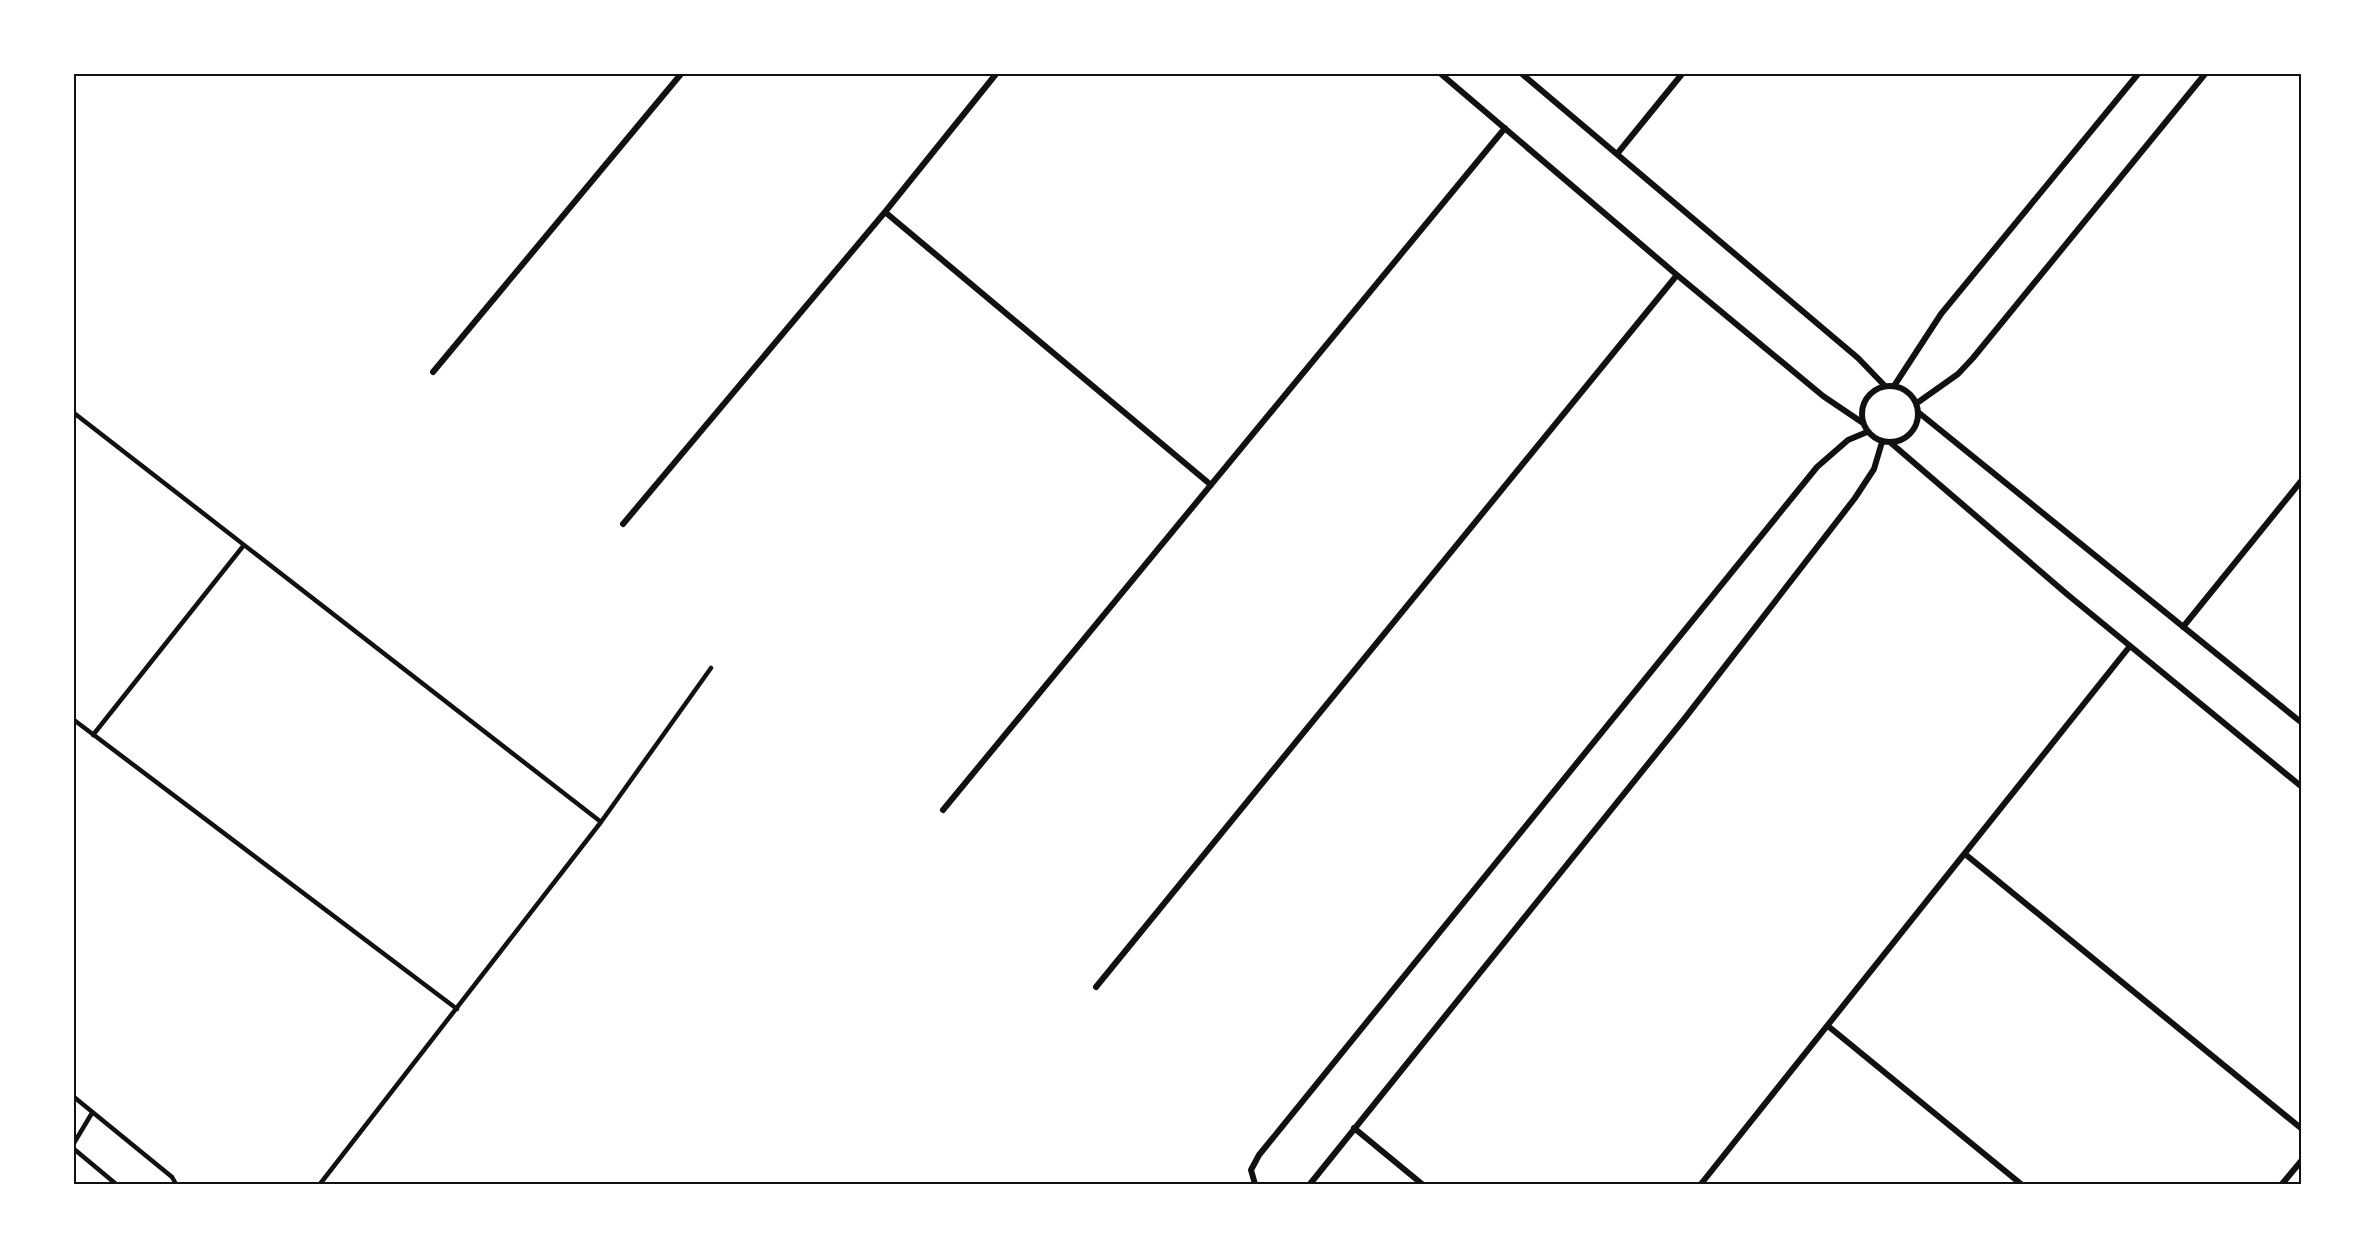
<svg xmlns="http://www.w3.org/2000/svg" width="2375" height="1258" font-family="Jost,sans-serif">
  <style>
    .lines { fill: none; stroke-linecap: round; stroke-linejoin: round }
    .service { stroke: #111; stroke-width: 4.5 }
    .minor { stroke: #111; stroke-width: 6 }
    .neatline { fill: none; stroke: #111; stroke-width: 2 }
  </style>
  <rect width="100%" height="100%" fill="#fff"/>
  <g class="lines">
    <path class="service" d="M74 413 601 822
      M74 720 457 1009
      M93 735 244 545
      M74 1097 172 1177 176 1184
      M74 1143 92 1113
      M74 1149 116 1184
      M320 1184 601 822 711 668"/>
    <path class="minor" d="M1441 74 1677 275 1823 396 1863 423
      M1522 74 1858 358 1885 386
      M1617 154 1682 74
      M885 212 1211 485
      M433 372 681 74
      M1862 414a28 28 0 1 1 56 0a28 28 0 1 1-56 0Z
      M1894 386 1941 314 2138 74
      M1917 403 1958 374 1973 358 2205 74
      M1918 412 2302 723
      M1891 443 2068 595 2302 787
      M623 524 885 212 996 74
      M2183 627 2302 480
      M943 810 1505 128
      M1965 854 2302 1129
      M1096 987 1677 275
      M1828 1026 2021 1184
      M1354 1128 1422 1184
      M1255 1184 1251 1170 1259 1155 1817 467 1848 440 1867 432
      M1310 1184 1685 718 1855 498 1874 469 1882 442
      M1701 1184 2130 646
      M2282 1184 2302 1160"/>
  </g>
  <rect width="2375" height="1258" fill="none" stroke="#ffffff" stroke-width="150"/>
  <rect x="75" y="75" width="2225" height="1108" class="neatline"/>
</svg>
